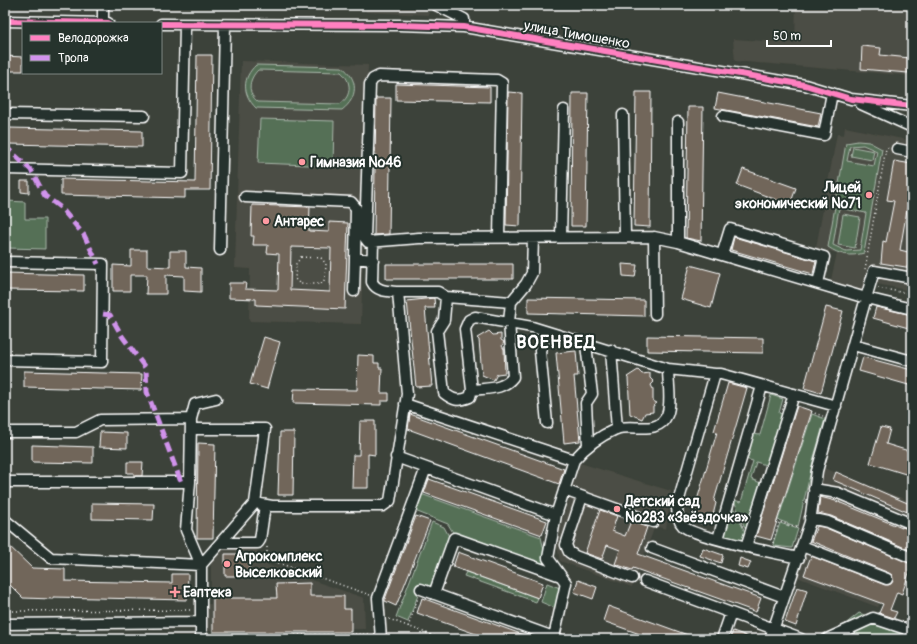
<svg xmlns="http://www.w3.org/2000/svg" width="917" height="644" font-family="Pangolin,sans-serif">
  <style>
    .built { fill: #4c4d44 }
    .green { fill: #547057; stroke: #aab8ab; fill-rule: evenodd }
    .building { fill: #71665a; stroke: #fff; fill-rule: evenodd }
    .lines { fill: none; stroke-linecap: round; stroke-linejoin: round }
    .minor-casing { stroke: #fff; stroke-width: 13 }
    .path { stroke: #fff; stroke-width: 1.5; stroke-dasharray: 1 3; stroke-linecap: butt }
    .minor { stroke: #26332d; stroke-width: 10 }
    .quiet { stroke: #d193ec; stroke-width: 5; stroke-dasharray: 10 5; stroke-linecap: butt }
    .cycleway-casing { stroke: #26332d; stroke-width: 8 }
    .cycleway { stroke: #ff80c0; stroke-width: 6 }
    .poi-dot { fill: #ff9aa2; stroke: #26332d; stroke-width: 1.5 }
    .labels { text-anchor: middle; stroke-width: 4; stroke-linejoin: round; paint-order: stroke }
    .street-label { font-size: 14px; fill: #fff; stroke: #26332d }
    .poi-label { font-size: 14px; font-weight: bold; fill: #fff; stroke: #26332d; text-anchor: start }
    .district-label { font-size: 18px; font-weight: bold; letter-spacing: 1px; fill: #fff; stroke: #26332d }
  </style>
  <rect width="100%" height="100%" fill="#3c423a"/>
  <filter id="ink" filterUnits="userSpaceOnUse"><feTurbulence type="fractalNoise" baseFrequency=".025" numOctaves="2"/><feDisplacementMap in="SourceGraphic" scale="8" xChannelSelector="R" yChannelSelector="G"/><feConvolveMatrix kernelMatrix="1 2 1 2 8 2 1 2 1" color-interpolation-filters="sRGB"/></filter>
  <g filter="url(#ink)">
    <path class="built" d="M365 5H427L429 15 366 12Z
      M796 5H912V76L735 61 733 39 795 43Z
      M241 61 368 65 361 324 249 321 250 269 235 268Z
      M845 127 912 141V291L867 282 865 291 833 284 831 280 837 253 816 248 837 134 844 135Z
      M580 463 671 491 666 529 655 526 632 587 560 561 556 541Z
      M821 467 912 502V561L899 557 878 607 797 577 815 517Z
      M211 548 256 549 265 564 364 598 365 629 198 631 199 605 211 604Z"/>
    <path class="green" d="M256 65 342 67C359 79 358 98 342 110L256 108C242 94 242 78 256 65ZM258 70 341 72C352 81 352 96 340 104L258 102C247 93 248 80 258 70Z
      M260 119 334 121 333 166 258 163Z
      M858 141 869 142 882 149 864 253C850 257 840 255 828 247L846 143ZM863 145 877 151 874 166 847 161 850 146ZM839 208 866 213 860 250 846 251 833 245Z
      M853 147 874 151 872 160 851 156Z
      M7 201 25 202V219H45V249L7 248Z
      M843 214 860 217 855 248 838 245Z
      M771 395 783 399 779 413 785 415 769 466 756 462 751 479 763 484 748 533 740 517H738L746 534 745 538 739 541 727 538 725 533 732 505 736 513 738 511 734 500 741 502 753 461 745 459 752 434 760 435Z
      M812 414 825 419 814 457 798 527 778 520Z
      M421 494 541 537 546 559 543 567 455 536 448 524 415 511Z
      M432 522 444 527 451 540 432 591 421 587 408 622 396 617Z
      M780 523 798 529 792 548 775 546 773 543Z
      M466 572 538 598 536 602 464 576Z
      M547 583 560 588 555 608 541 602Z
      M859 613 912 632V639H827Z"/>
    <path class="building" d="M862 46 881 48 880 55 910 58 908 73 861 69Z
      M197 55H212L210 190H185V198L61 195V179L195 182Z
      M5 56 23 57V71H5Z
      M396 84 490 87V102L396 100Z
      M508 92 522 93 520 226 506 225Z
      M636 92H651L650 227 634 226Z
      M572 93H588L586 226H571Z
      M718 93 821 113 818 127 715 108Z
      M376 98H391L389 234 374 235Z
      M688 107H703L701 241 686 238Z
      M9 128 142 131V147L9 144Z
      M894 161 912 164V204H908L900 250 912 253V268L881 263 883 241 886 242 894 201 887 200Z
      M743 169 796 188 790 205 737 185Z
      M21 181H29V193L21 192Z
      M252 205 310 207 309 231 329 232V222L348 223 345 309 256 305V299L229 298V283H246L245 289 278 290 279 254 267 253 268 245H253L254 236H251ZM291 247 331 248 330 292 290 290Z
      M734 237 816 261 813 274 731 250Z
      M131 250H147V266L170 267V251H186V267L201 268V292L184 291V276L166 275V294H146L147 275H130V291H113V265L131 266Z
      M386 264H513V279H386Z
      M622 264 637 265 635 277 623 276Z
      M690 265 720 273 711 308 681 299Z
      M5 273 84 275V291L5 290Z
      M434 298 435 308H425L432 386 416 387 407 301Z
      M528 298 644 300V316L528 313Z
      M826 307 843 311 821 393 804 388Z
      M876 307 912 315V329L873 318Z
      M489 331 493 335 501 334V340L504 342 502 346 504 349 505 373 497 374 494 380 482 375 479 340 477 338Z
      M647 336 763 338V353L647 351Z
      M264 337 280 342 267 389 250 384Z
      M576 351 578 376H574L580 441 564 443 556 353Z
      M358 355 374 356V363H379V368H382L381 393H389V401H381V405L293 403 294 389 357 390Z
      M863 357 912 370V386L859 371Z
      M638 370 642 374 650 373V378L654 382 651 385 653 389V401L657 403 653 406V412L645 413 642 419 630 414 628 378 627 377Z
      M24 371 142 374 141 390 24 387Z
      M728 383 747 388 714 501 716 503 712 519 703 524 697 522 692 516 693 511H692L694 501 698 497 717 432 714 431Z
      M797 406 812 411 771 540 756 536Z
      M410 414 564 469 559 484 408 429Z
      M360 421H375V455L368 454V488H352L353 455H359Z
      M881 427 890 429 886 444 912 452V476L870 463Z
      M100 432 127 433V448L99 447Z
      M280 432H294L293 495H278Z
      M198 443 215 444 213 538H197Z
      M32 445 93 447V463L32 462Z
      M127 462H143L142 476H134V473H127Z
      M836 472 912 505V514L833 480Z
      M429 479 547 521 542 535 424 493Z
      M820 497 836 501 902 528V527L912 530V551L831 516 818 513Z
      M92 503 154 504 153 520 92 519Z
      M600 510 617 516 612 531 625 536 631 521 647 527 638 554 761 598 756 612 633 568 632 570 615 564 620 550 607 545 602 559 585 553Z
      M416 516 430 521 396 606 385 601V599Z
      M817 526 826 528 912 564 902 594 897 592 890 610 897 612 894 618 879 613 883 604 804 575 811 556 885 585 891 584 893 581 892 575 889 573 811 541Z
      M5 542 32 568 65 569V581L172 583V574H188L187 600 53 597V599L23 598 5 580Z
      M703 548 723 555 721 563 700 556Z
      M458 552 543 583 538 598 453 567Z
      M225 554H249V576H225Z
      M740 558 751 562 748 569 738 566Z
      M578 580 597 587 593 599 574 592Z
      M310 583V596H344V609H351V632H213V591H226V598H277L276 584Z
      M797 587 807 590 796 626 785 622Z
      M422 598 532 638V639H490L417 613Z
      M608 606 696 638V639H654L603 621Z
      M733 631 752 638V639H730Z"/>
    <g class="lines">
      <defs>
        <path id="minor" d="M436 5 464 19V27
          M5 21 108 23
          M103 23V5
          M161 24 399 25 464 27 805 85 851 99 912 106
          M861 104 912 127
          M5 114 144 116
          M623 115 625 237
          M723 116 824 135 832 93
          M897 149 912 152
          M5 169 182 173 185 25
          M245 197 351 202 356 208 355 258
          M499 237 502 83 497 80 379 76 373 79 370 84 365 238 368 242 419 238 654 237 678 242 866 298 817 471 810 522 770 639
          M561 237 564 110
          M654 237 655 314
          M678 242V122
          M220 250 225 25
          M722 255 730 229 824 257 818 283
          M5 262 103 264 102 362 5 360
          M912 278 874 271 866 298 912 309
          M354 291 355 258 373 260
          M398 292H438L446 297 511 302
          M446 297 444 320 437 331 444 393C453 400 458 402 470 397L472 390 465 329 469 320 475 317 532 327 668 369 715 374
          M546 332 540 351 547 423
          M586 345 592 394 586 403 588 445
          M853 345 912 361
          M611 350 617 429
          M472 390C488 388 503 390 513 377L509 322 511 302 526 284 532 273 533 238
          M405 404 574 460 556 515 548 558 566 583 554 637
          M191 419 195 404 216 399
          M191 429H265L255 503
          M5 432H76L100 420 191 419 190 482
          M396 457 556 515
          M574 460C585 447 600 436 616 429 632 423 658 436 667 415 672 403 668 382 668 369
          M5 482H190L186 530 201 565 51 558 5 520
          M814 489 838 493 912 524
          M564 490 653 522
          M582 497 566 545 569 552 575 556 632 578
          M810 518 828 522 912 558
          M718 539 762 386
          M221 543H258L260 540 265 505
          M802 546 887 579
          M746 547 794 394
          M652 548 784 597
          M799 558C780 554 693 537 683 526 678 521 677 512 677 506L715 374H721L836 406
          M645 581 801 639
          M421 589 559 639
          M434 594 454 538 561 576
          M5 624 200 622
          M201 639V565L255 503 272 506H383L390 501 407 394 398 292C389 291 377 292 372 282L373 242
          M381 639 378 598 426 468
          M722 639 731 613
          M827 639 873 618 912 631"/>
      </defs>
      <use href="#minor" class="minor-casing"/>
      <path class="path" d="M301 257 321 258 326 264 325 279 321 284H300L295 279 296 264Z
        M865 269 886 148H889
        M878 288 912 294
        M811 412 823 416
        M736 511 743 526
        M777 521 798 528
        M773 543 779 522
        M267 547V559L370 595
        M5 611 193 610
        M389 619 442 639
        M408 627 418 598
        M316 635V639
        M211 637 371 634"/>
      <use href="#minor" class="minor"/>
      <path class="quiet" d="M7 114V148L31 170 45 196 61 208 84 235 98 264
        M103 314 110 315 122 336 146 369 147 392 181 482"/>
      <defs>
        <path id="cycleway" d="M5 21 108 23
          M161 24 399 25 464 27 805 85 851 99 912 106"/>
      </defs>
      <use href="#cycleway" class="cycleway-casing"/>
      <use href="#cycleway" class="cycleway"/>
    </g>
  </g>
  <g class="poi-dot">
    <circle cx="302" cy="162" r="4"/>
    <circle cx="869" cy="195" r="4"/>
    <circle cx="266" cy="221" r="4"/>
    <circle cx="617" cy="509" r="4"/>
    <circle cx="227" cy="564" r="4"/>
    <path d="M173 586h4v4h4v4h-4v4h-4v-4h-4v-4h4z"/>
  </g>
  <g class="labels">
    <g class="street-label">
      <text transform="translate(577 34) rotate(10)" y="5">улица Тимошенко</text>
    </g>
    <g class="poi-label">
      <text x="310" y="167">Гимназия №46</text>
      <text x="861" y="192" text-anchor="end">Лицей<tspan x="861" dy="16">экономический №71</tspan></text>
      <text x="274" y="226">Антарес</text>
      <text x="625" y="506">Детский сад<tspan x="625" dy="16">№283 «Звёздочка»</tspan></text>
      <text x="235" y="561">Агрокомплекс<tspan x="235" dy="16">Выселковский</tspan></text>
      <text x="183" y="597">Еаптека</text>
    </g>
    <g class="district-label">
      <text x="556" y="348">ВОЕНВЕД</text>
    </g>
  </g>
  <rect width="917" height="644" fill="none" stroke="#26332d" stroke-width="20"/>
  <rect x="10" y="10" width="897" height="624" fill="none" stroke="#fff" stroke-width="1.5" filter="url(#ink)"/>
  <rect x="22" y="22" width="140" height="52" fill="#26332d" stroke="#7d8581"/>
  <rect x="30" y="35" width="20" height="6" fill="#ff80c0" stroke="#7d8581"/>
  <text x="58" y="42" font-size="12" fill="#ffffff">Велодорожка</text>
  <rect x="30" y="55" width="20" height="6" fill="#d193ec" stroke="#7d8581"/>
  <text x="58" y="62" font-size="12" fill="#ffffff">Тропа</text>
  <path d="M767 40v6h64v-6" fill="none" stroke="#ffffff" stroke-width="2"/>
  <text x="773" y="40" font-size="12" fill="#ffffff" stroke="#26332d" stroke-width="3" paint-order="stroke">50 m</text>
</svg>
